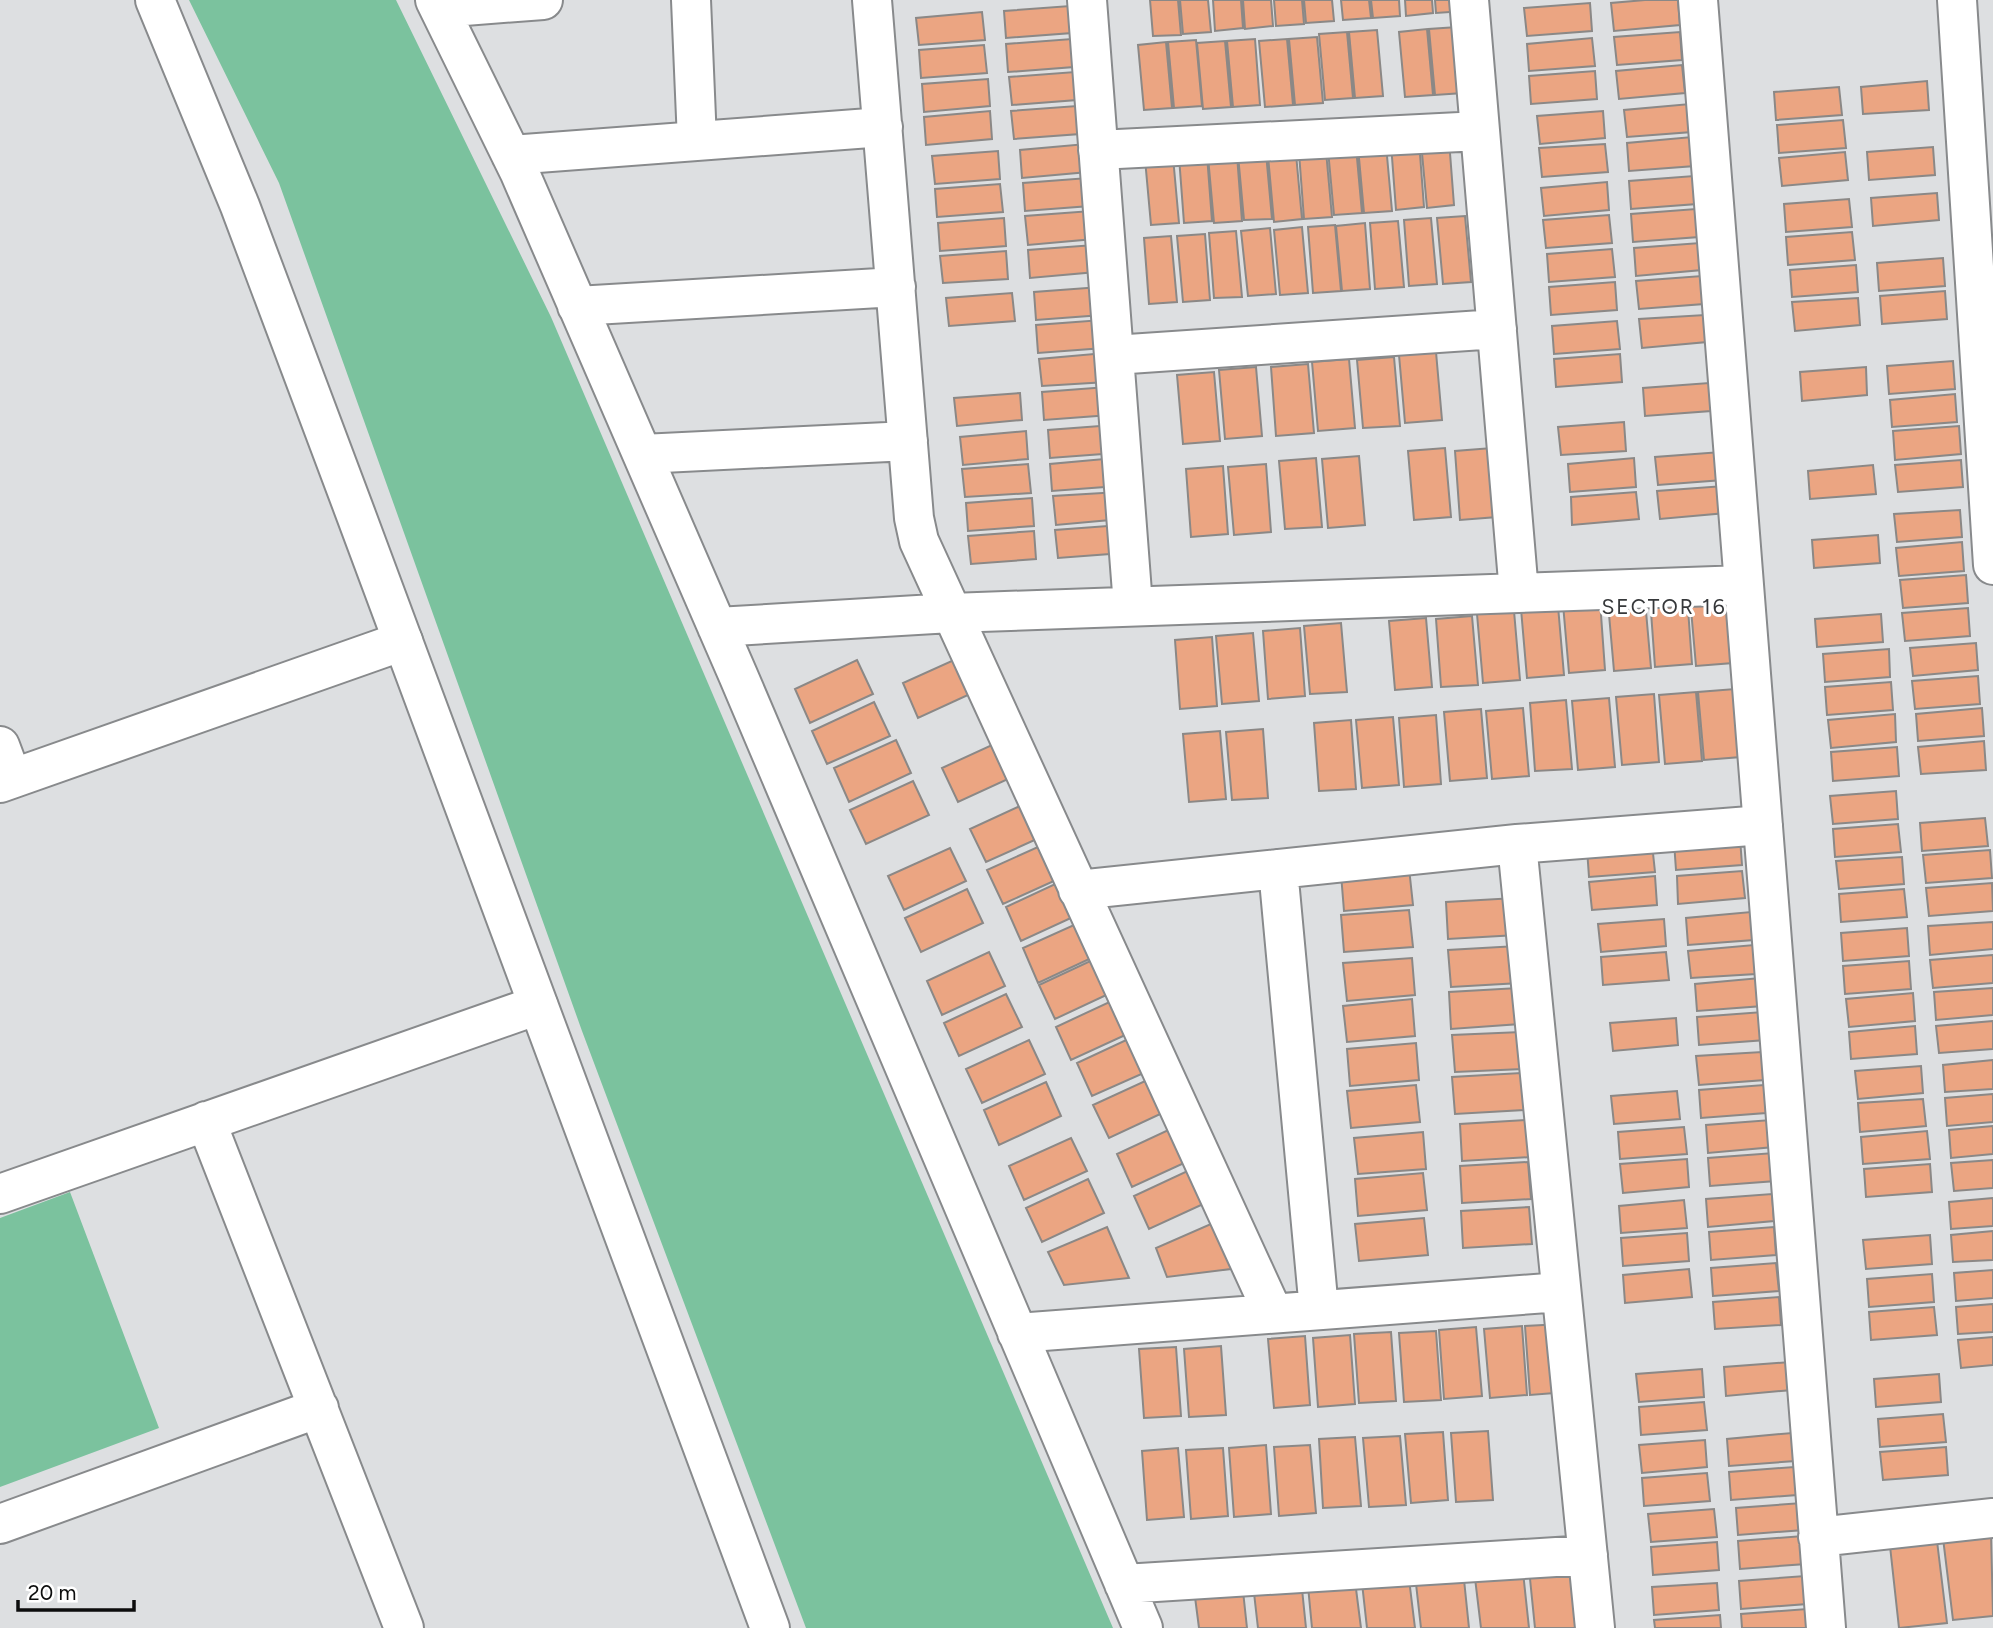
<svg xmlns="http://www.w3.org/2000/svg" width="1993" height="1628" font-family="Figtree,sans-serif">
  <style>
    .green { fill: #7bc29e }
    .building { fill: #eba582; stroke: #8b8886; stroke-width: 2 }
    .lines { fill: none; stroke-linecap: round; stroke-linejoin: round }
    .street-casing { stroke: #888a8c; stroke-width: 42 }
    .secondary-casing { stroke: #888a8c; stroke-width: 42 }
    .street { stroke: #fff; stroke-width: 38 }
    .secondary { stroke: #fff; stroke-width: 38 }
    .labels { text-anchor: middle; stroke-width: 6; stroke-linejoin: round; paint-order: stroke }
    .neighbourhood-label { font-size: 21px; letter-spacing: 2px; fill: #36383a; stroke: #fff }
  </style>
  <rect width="100%" height="100%" fill="#dddfe1"/>
  <path class="green" d="M189 0H396L551 317 1113 1628H806L582 1031 279 183Z
    M70 1192 159 1428 0 1487V1218Z"/>
  <path class="building" d="M1150 0H1178L1181 35 1153 36Z
    M1180 0H1208L1211 32 1183 34Z
    M1213 0H1241L1243 28 1215 31Z
    M1243 0H1271L1273 26 1245 29Z
    M1274 0H1302L1304 24 1276 26Z
    M1304 0H1332L1334 21 1306 23Z
    M1341 0H1369L1371 18 1343 20Z
    M1371 0H1399L1400 16 1373 18Z
    M1405 0H1432L1433 13 1406 16Z
    M1435 0H1463L1464 11 1436 13Z
    M1645 0H1678L1680 25 1614 31 1611 3Z
    M1590 3 1592 31 1527 36 1524 8Z
    M1070 6 1072 33 1006 38 1004 11Z
    M982 12 985 40 919 45 916 18Z
    M1457 27 1463 93 1435 95 1429 29Z
    M1427 29 1433 95 1405 97 1399 32Z
    M1377 30 1383 96 1355 98 1349 32Z
    M1347 32 1353 98 1325 100 1319 34Z
    M1680 32 1682 60 1617 65 1614 37Z
    M1317 37 1323 103 1295 105 1289 39Z
    M1592 38 1595 66 1529 71 1527 44Z
    M1072 39 1074 67 1008 72 1006 44Z
    M1255 39 1260 105 1233 107 1227 41Z
    M1287 39 1293 105 1265 107 1259 41Z
    M1196 40 1202 106 1174 108 1168 42Z
    M1225 41 1231 107 1203 109 1197 43Z
    M1166 42 1172 108 1144 110 1138 45Z
    M984 45 987 73 921 78 919 50Z
    M1682 65 1685 93 1619 99 1616 71Z
    M1595 71 1597 99 1531 104 1529 76Z
    M1075 72 1077 100 1012 105 1009 77Z
    M988 79 990 106 924 112 922 84Z
    M1927 81 1929 110 1863 114 1861 87Z
    M1839 87 1842 115 1776 120 1774 92Z
    M1690 104 1692 132 1627 137 1624 110Z
    M1077 106 1080 134 1014 139 1011 111Z
    M990 111 992 139 926 145 924 117Z
    M1603 111 1605 138 1540 144 1537 116Z
    M1843 120 1846 148 1779 153 1777 125Z
    M1692 137 1695 166 1629 171 1627 143Z
    M1449 140 1454 205 1427 208 1421 142Z
    M1419 141 1424 207 1396 210 1391 144Z
    M1086 144 1088 172 1022 178 1020 150Z
    M1605 144 1608 172 1542 177 1539 148Z
    M1386 145 1392 211 1364 213 1358 147Z
    M1356 147 1362 213 1334 215 1328 150Z
    M1933 147 1935 175 1869 180 1867 152Z
    M998 151 1000 179 935 184 932 156Z
    M1326 151 1332 217 1304 219 1299 153Z
    M1845 152 1848 180 1782 186 1779 158Z
    M1266 153 1272 219 1244 220 1238 155Z
    M1296 154 1302 219 1274 222 1268 156Z
    M1207 155 1212 221 1184 223 1179 157Z
    M1237 155 1242 221 1214 223 1208 157Z
    M1173 157 1179 223 1151 225 1145 159Z
    M1694 176 1697 204 1631 209 1629 181Z
    M1088 178 1090 206 1025 211 1023 183Z
    M1607 182 1609 210 1544 216 1541 188Z
    M1000 184 1003 212 937 217 935 189Z
    M1937 193 1939 220 1873 226 1871 198Z
    M1849 199 1852 227 1786 232 1784 204Z
    M1696 209 1699 237 1633 242 1631 214Z
    M1091 211 1094 239 1028 245 1025 216Z
    M1609 215 1612 243 1546 248 1543 220Z
    M1465 216 1471 282 1443 284 1437 218Z
    M1004 218 1006 246 940 251 938 223Z
    M1431 218 1437 284 1409 286 1404 220Z
    M1398 221 1404 287 1375 289 1370 223Z
    M1365 223 1370 289 1342 291 1336 226Z
    M1335 225 1341 291 1313 293 1308 227Z
    M1302 227 1308 293 1280 295 1274 230Z
    M1270 228 1276 294 1248 296 1241 231Z
    M1236 231 1242 297 1214 298 1209 233Z
    M1852 232 1855 260 1788 265 1786 237Z
    M1205 234 1210 300 1183 302 1177 236Z
    M1171 236 1177 302 1149 304 1144 238Z
    M1700 243 1702 270 1636 276 1634 248Z
    M1094 245 1096 272 1030 278 1028 250Z
    M1612 249 1615 277 1549 282 1547 254Z
    M1006 251 1008 279 943 283 940 256Z
    M1943 258 1945 286 1879 291 1877 263Z
    M1856 265 1858 292 1792 297 1790 270Z
    M1702 276 1704 304 1639 309 1636 281Z
    M1615 282 1617 310 1551 315 1549 287Z
    M1100 287 1102 315 1036 320 1034 292Z
    M1945 291 1947 319 1882 324 1880 296Z
    M1012 293 1015 321 949 326 946 298Z
    M1858 298 1860 325 1795 331 1792 302Z
    M1705 315 1707 342 1642 348 1639 319Z
    M1102 320 1104 348 1038 353 1036 325Z
    M1617 321 1620 349 1554 354 1552 326Z
    M1436 352 1442 420 1405 423 1399 355Z
    M1105 353 1107 382 1042 386 1039 359Z
    M1620 354 1622 382 1556 387 1554 359Z
    M1394 357 1400 426 1363 428 1357 360Z
    M1349 359 1355 428 1318 431 1312 362Z
    M1953 361 1955 389 1889 394 1887 366Z
    M1308 364 1314 433 1276 436 1271 367Z
    M1256 367 1262 436 1225 439 1219 370Z
    M1866 367 1867 395 1802 401 1800 372Z
    M1214 372 1220 441 1183 444 1177 375Z
    M1709 383 1711 411 1645 416 1643 388Z
    M1107 387 1110 415 1044 420 1042 392Z
    M1020 393 1022 420 957 426 954 398Z
    M1955 394 1957 422 1892 427 1890 400Z
    M1624 422 1626 451 1561 455 1558 427Z
    M1113 425 1116 453 1050 458 1048 430Z
    M1959 426 1961 454 1895 460 1893 431Z
    M1026 431 1028 459 963 465 960 437Z
    M1445 448 1451 517 1414 520 1408 451Z
    M1492 448 1497 517 1460 520 1455 451Z
    M1721 452 1723 480 1658 485 1655 457Z
    M1359 456 1365 525 1328 528 1322 459Z
    M1115 458 1118 486 1052 491 1050 464Z
    M1316 458 1322 527 1285 529 1279 461Z
    M1634 458 1636 487 1570 492 1568 464Z
    M1961 460 1963 487 1898 492 1895 465Z
    M1028 464 1031 493 965 497 962 469Z
    M1266 464 1271 532 1234 535 1228 467Z
    M1873 465 1876 494 1810 499 1808 471Z
    M1223 466 1228 534 1191 537 1186 469Z
    M1724 486 1726 513 1660 519 1657 491Z
    M1119 492 1121 519 1056 525 1053 496Z
    M1636 492 1639 519 1572 525 1571 497Z
    M1032 498 1034 526 968 531 966 503Z
    M1960 510 1962 537 1897 542 1894 514Z
    M1121 525 1123 553 1058 558 1055 530Z
    M1034 531 1036 559 971 564 968 536Z
    M1878 535 1880 563 1814 568 1812 540Z
    M1962 542 1964 571 1899 576 1896 548Z
    M1966 575 1968 603 1903 608 1900 580Z
    M1687 595 1692 664 1655 667 1650 598Z
    M1727 595 1733 663 1696 666 1690 598Z
    M1645 600 1651 668 1614 671 1608 603Z
    M1600 601 1605 670 1569 673 1563 604Z
    M1558 606 1564 675 1527 678 1521 609Z
    M1968 608 1970 636 1905 641 1902 613Z
    M1514 611 1520 680 1483 683 1477 614Z
    M1881 614 1883 642 1817 647 1815 619Z
    M1472 616 1478 685 1441 687 1436 619Z
    M1426 618 1432 687 1395 690 1389 621Z
    M1341 623 1347 692 1310 694 1304 626Z
    M1300 628 1305 696 1268 699 1263 631Z
    M1253 633 1259 701 1222 704 1216 636Z
    M1212 637 1217 706 1180 709 1175 640Z
    M1976 643 1978 670 1913 676 1910 648Z
    M1889 649 1890 677 1825 682 1823 654Z
    M965 655 981 689 918 718 903 683Z
    M857 660 873 694 810 723 795 689Z
    M1978 676 1980 704 1915 709 1912 681Z
    M1891 682 1893 710 1827 715 1825 687Z
    M1735 689 1741 757 1704 760 1698 692Z
    M1696 692 1702 761 1665 764 1659 695Z
    M1654 694 1659 762 1622 765 1616 697Z
    M1609 698 1615 767 1578 770 1572 701Z
    M1566 700 1572 769 1535 771 1530 703Z
    M874 702 890 736 827 764 812 731Z
    M1523 708 1529 776 1492 779 1486 711Z
    M1982 708 1984 736 1918 741 1916 714Z
    M1481 709 1487 778 1450 781 1444 712Z
    M1895 714 1896 742 1831 748 1828 720Z
    M1436 715 1441 784 1404 787 1399 718Z
    M1393 717 1399 785 1362 788 1356 720Z
    M1351 720 1356 789 1319 791 1314 723Z
    M1263 729 1268 798 1232 800 1226 732Z
    M1220 731 1226 799 1189 802 1183 734Z
    M1005 739 1021 773 958 802 942 768Z
    M896 740 911 773 849 802 834 768Z
    M1984 741 1986 770 1921 774 1918 747Z
    M1897 747 1899 776 1833 781 1831 752Z
    M913 781 929 815 866 844 850 810Z
    M1896 791 1898 819 1833 824 1830 796Z
    M1033 800 1048 834 986 862 970 829Z
    M1985 818 1988 846 1922 851 1920 823Z
    M1898 824 1901 852 1835 857 1833 829Z
    M1740 838 1742 865 1676 870 1674 842Z
    M1049 842 1065 876 1003 904 987 870Z
    M1652 844 1655 872 1589 877 1587 849Z
    M950 848 966 881 904 910 888 876Z
    M1990 850 1992 878 1926 883 1923 855Z
    M1902 857 1904 884 1839 889 1836 861Z
    M1409 868 1413 905 1344 911 1341 874Z
    M1742 871 1745 898 1678 904 1677 876Z
    M1655 876 1657 905 1592 910 1589 882Z
    M1068 878 1084 912 1021 941 1006 907Z
    M1992 883 1993 911 1929 916 1926 888Z
    M967 889 983 923 921 952 905 918Z
    M1904 889 1907 917 1841 922 1839 894Z
    M1515 898 1517 935 1448 939 1446 902Z
    M1409 910 1413 947 1344 952 1341 915Z
    M1751 912 1754 940 1688 945 1686 918Z
    M1664 919 1666 946 1601 952 1598 924Z
    M1085 920 1100 954 1038 983 1023 948Z
    M1993 922V949L1930 955 1928 926Z
    M1907 928 1909 956 1843 961 1841 933Z
    M1754 945 1756 974 1691 978 1688 951Z
    M1517 946 1520 983 1451 987 1448 950Z
    M989 952 1005 986 942 1015 927 981Z
    M1666 952 1669 980 1603 985 1601 957Z
    M1993 955V983L1933 988 1930 960Z
    M1101 956 1117 990 1055 1019 1039 985Z
    M1412 958 1415 995 1347 1001 1343 963Z
    M1909 961 1911 989 1845 994 1843 966Z
    M1760 978 1763 1006 1697 1011 1695 984Z
    M1518 988 1520 1024 1451 1029 1449 992Z
    M1993 988V1015L1936 1020 1934 992Z
    M1913 993 1915 1021 1849 1027 1846 999Z
    M1006 994 1022 1027 959 1056 944 1023Z
    M1118 998 1134 1031 1071 1060 1056 1027Z
    M1412 999 1415 1036 1347 1042 1343 1006Z
    M1763 1012 1766 1040 1699 1045 1697 1017Z
    M1676 1018 1678 1045 1613 1051 1610 1023Z
    M1993 1021V1049L1939 1053 1936 1026Z
    M1915 1026 1917 1054 1851 1059 1849 1032Z
    M1521 1032 1523 1069 1455 1072 1452 1035Z
    M1139 1034 1155 1068 1092 1096 1077 1063Z
    M1029 1040 1045 1074 982 1103 966 1069Z
    M1416 1043 1419 1080 1350 1086 1347 1049Z
    M1762 1052 1765 1080 1699 1085 1696 1056Z
    M1993 1060V1089L1945 1092 1943 1065Z
    M1921 1066 1923 1093 1858 1099 1855 1071Z
    M1521 1073 1524 1110 1455 1114 1452 1077Z
    M1156 1076 1171 1109 1109 1138 1093 1105Z
    M1046 1082 1061 1116 999 1145 984 1110Z
    M1416 1085 1420 1122 1351 1128 1347 1091Z
    M1764 1085 1766 1113 1701 1118 1699 1090Z
    M1677 1091 1680 1119 1614 1124 1611 1096Z
    M1993 1094V1122L1947 1126 1945 1098Z
    M1923 1099 1926 1126 1860 1132 1858 1103Z
    M1528 1120 1531 1157 1462 1161 1460 1124Z
    M1771 1120 1774 1147 1708 1153 1706 1125Z
    M1179 1125 1195 1158 1132 1187 1117 1154Z
    M1993 1126V1154L1951 1158 1949 1130Z
    M1684 1127 1687 1154 1620 1159 1618 1132Z
    M1927 1131 1930 1159 1863 1164 1861 1137Z
    M1423 1132 1426 1169 1358 1174 1354 1138Z
    M1071 1138 1087 1171 1024 1200 1009 1166Z
    M1774 1153 1776 1181 1710 1186 1708 1158Z
    M1687 1159 1689 1187 1623 1193 1620 1164Z
    M1993 1160V1188L1954 1191 1951 1163Z
    M1528 1162 1531 1199 1462 1203 1460 1166Z
    M1930 1164 1932 1192 1866 1197 1864 1169Z
    M1196 1167 1212 1200 1149 1229 1134 1196Z
    M1423 1173 1427 1210 1358 1216 1355 1179Z
    M1088 1179 1104 1213 1042 1242 1026 1208Z
    M1772 1194 1774 1221 1708 1227 1706 1199Z
    M1993 1198V1226L1951 1229 1949 1202Z
    M1684 1200 1687 1228 1621 1233 1619 1206Z
    M1529 1207 1532 1244 1463 1248 1461 1211Z
    M1424 1218 1428 1255 1359 1261 1355 1224Z
    M1220 1220 1238 1253 1231 1269 1167 1277 1156 1248Z
    M1107 1227 1129 1278 1064 1285 1048 1252Z
    M1774 1227 1776 1255 1711 1260 1709 1232Z
    M1993 1231V1260L1953 1262 1951 1235Z
    M1687 1233 1689 1261 1623 1266 1621 1238Z
    M1930 1235 1932 1264 1866 1269 1863 1240Z
    M1776 1263 1779 1291 1713 1296 1711 1268Z
    M1689 1269 1692 1297 1625 1303 1623 1275Z
    M1993 1270V1298L1956 1301 1954 1273Z
    M1932 1274 1934 1302 1869 1307 1867 1279Z
    M1779 1297 1781 1325 1715 1329 1713 1302Z
    M1993 1304V1332L1958 1334 1956 1307Z
    M1934 1307 1937 1335 1871 1340 1869 1312Z
    M1562 1324 1567 1392 1530 1395 1525 1326Z
    M1522 1326 1527 1395 1490 1398 1484 1329Z
    M1476 1327 1482 1396 1444 1399 1439 1330Z
    M1436 1331 1441 1400 1404 1402 1399 1333Z
    M1391 1332 1396 1401 1359 1403 1354 1334Z
    M1350 1335 1355 1404 1318 1407 1313 1338Z
    M1305 1336 1310 1405 1274 1408 1268 1339Z
    M1993 1337V1365L1961 1368 1958 1340Z
    M1221 1346 1226 1415 1189 1417 1184 1349Z
    M1176 1347 1181 1416 1144 1418 1139 1349Z
    M1790 1362 1792 1390 1726 1396 1724 1367Z
    M1702 1369 1704 1397 1639 1402 1636 1374Z
    M1939 1374 1941 1402 1876 1407 1874 1379Z
    M1704 1402 1707 1430 1641 1435 1639 1407Z
    M1943 1414 1946 1442 1880 1447 1878 1419Z
    M1488 1431 1493 1500 1456 1502 1451 1433Z
    M1443 1432 1448 1500 1411 1503 1405 1434Z
    M1792 1433 1795 1461 1729 1466 1727 1439Z
    M1400 1436 1406 1505 1369 1507 1363 1438Z
    M1355 1437 1361 1506 1323 1508 1319 1439Z
    M1705 1440 1707 1467 1642 1473 1639 1445Z
    M1266 1445 1271 1514 1234 1517 1229 1448Z
    M1310 1445 1316 1513 1279 1516 1274 1447Z
    M1946 1447 1948 1475 1883 1480 1880 1452Z
    M1178 1448 1184 1517 1147 1520 1142 1451Z
    M1223 1448 1228 1516 1191 1519 1186 1450Z
    M1794 1467 1797 1495 1731 1500 1729 1472Z
    M1707 1473 1710 1501 1644 1506 1642 1478Z
    M1802 1503 1804 1530 1738 1535 1736 1508Z
    M1714 1509 1717 1537 1651 1542 1648 1514Z
    M1991 1532 1993 1616 1953 1620 1943 1538Z
    M1803 1536 1806 1564 1740 1569 1738 1541Z
    M1937 1541 1947 1623 1899 1628 1890 1546Z
    M1717 1542 1719 1570 1653 1575 1651 1547Z
    M1576 1564 1583 1628H1535L1529 1569Z
    M1463 1570 1469 1628H1421L1415 1575Z
    M1523 1572 1529 1628H1481L1475 1578Z
    M1805 1576 1807 1604 1741 1609 1739 1581Z
    M1409 1579 1415 1628H1367L1362 1583Z
    M1355 1581 1361 1628H1312L1308 1586Z
    M1717 1583 1719 1610 1654 1615 1652 1587Z
    M1302 1589 1306 1628H1258L1254 1593Z
    M1243 1591 1247 1628H1199L1195 1597Z
    M1807 1609 1808 1628H1742L1741 1614Z
    M1720 1615 1721 1628H1655L1654 1620Z"/>
  <g class="lines">
    <defs>
      <path id="street" d="M435 0 519 171 738 675 1143 1628
        M691 0 697 141
        M872 0 914 518 919 541 1273 1313
        M1087 0 1133 606
        M1469 0 1519 593
        M1698 0 1826 1628
        M1957 0 1993 565
        M439 8 543 0
        M1098 150 1480 131
        M511 155 883 127
        M577 306 896 287
        M1114 355 1497 329
        M642 454 908 441
        M717 627 951 613 1744 585
        M0 746 12 778
        M0 783 403 641
        M1517 844 1595 1628
        M1278 869 1319 1310
        M1078 890 1517 844 1763 825
        M206 1121 404 1628
        M0 1194 538 1005
        M1017 1333 1561 1292
        M0 1524 319 1408
        M1818 1537 1993 1518
        M1124 1584 1588 1555"/>
      <path id="secondary" d="M155 0 240 206 356 515 770 1628"/>
    </defs>
    <use href="#street" class="street-casing"/>
    <use href="#secondary" class="secondary-casing"/>
    <use href="#street" class="street"/>
    <use href="#secondary" class="secondary"/>
  </g>
  <g class="labels">
    <g class="neighbourhood-label">
      <text x="1664" y="614">SECTOR 16</text>
    </g>
  </g>
  <path d="M18 1600v10h116v-10" fill="none" stroke="#0c0d0d" stroke-width="3.5"/>
  <text x="28" y="1600" font-size="21" fill="#0c0d0d" stroke="#ffffff" stroke-width="5" paint-order="stroke">20 m</text>
</svg>
